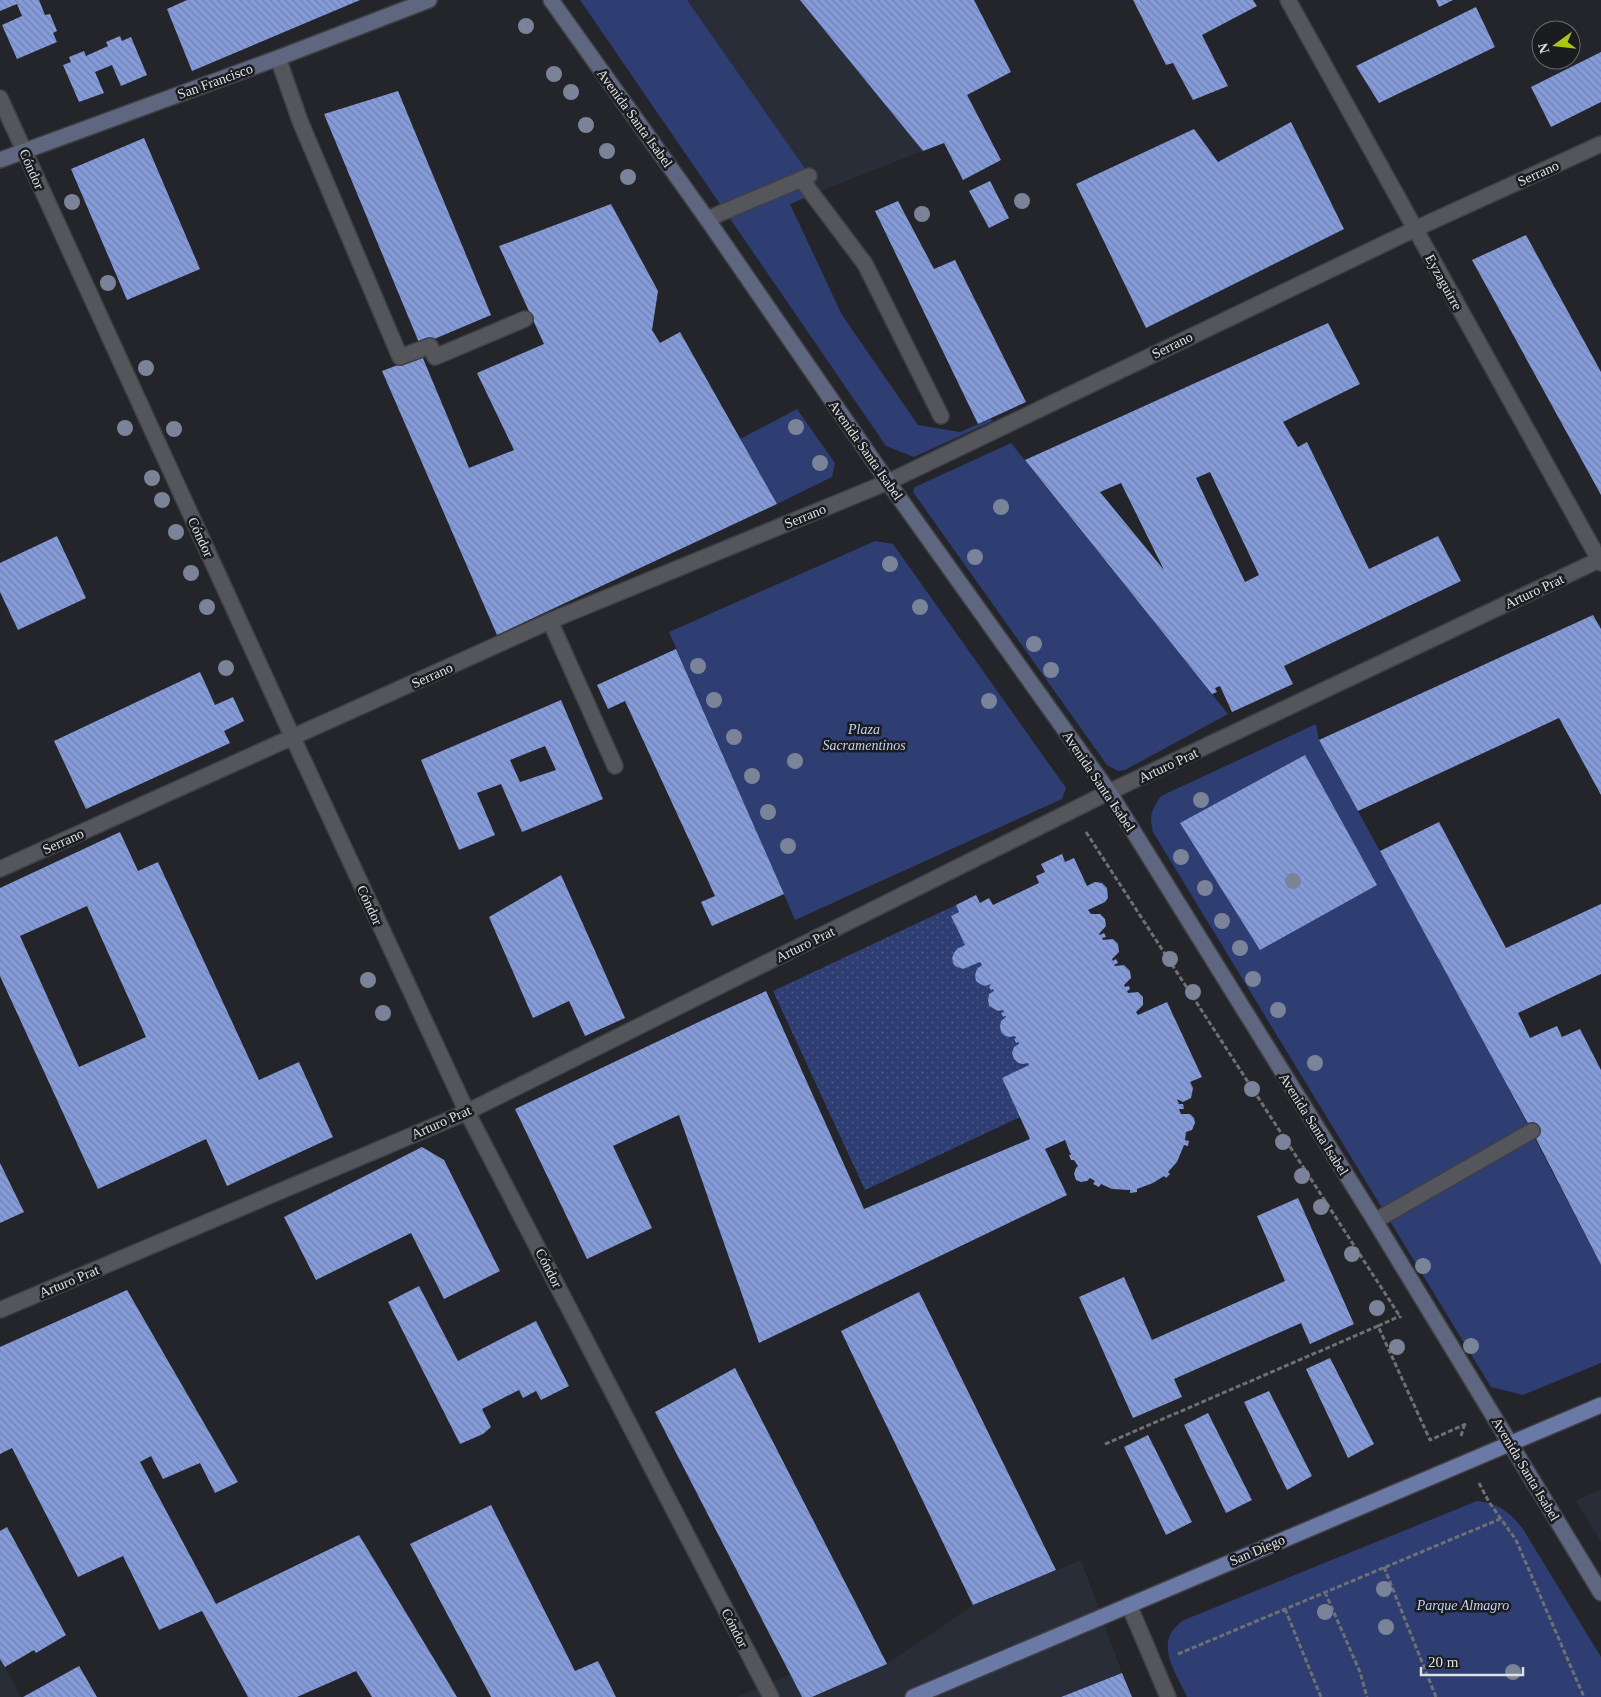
<svg xmlns="http://www.w3.org/2000/svg" width="1601" height="1697" font-family="'Times New Roman',serif">
  <style>
    .built { fill: #292d37 }
    .grass { fill: url(#grass-dots) }
    .park { fill: #2e3d72 }
    .building { fill: url(#building-back-hatch); fill-rule: evenodd }
    .lines { fill: none; stroke-linecap: round; stroke-linejoin: round }
    .lane-casing { stroke: #3f4045; stroke-width: 18 }
    .street-casing { stroke: #3f4045; stroke-width: 18 }
    .secondary-casing { stroke: #3f4045; stroke-width: 18 }
    .primary-casing { stroke: #3f4045; stroke-width: 18 }
    .path { stroke: #6e7074; stroke-width: 3; stroke-dasharray: 5 2.5; stroke-linecap: butt }
    .lane { stroke: #54565c; stroke-width: 15 }
    .street { stroke: #54565c; stroke-width: 15 }
    .secondary { stroke: #5f6780; stroke-width: 15 }
    .primary { stroke: #6a79a5; stroke-width: 15 }
    .tree { fill: #7b8398 }
    .labels { text-anchor: middle; stroke-width: 5; stroke-linejoin: round; paint-order: stroke }
    .street-label { font-size: 14px; fill: #dfe0e3; stroke: #1a1c20 }
    .park-label { font-size: 14px; font-style: italic; fill: #c3d0f2; stroke: #1a1c20 }
  </style>
  <defs>
    <pattern id="grass-dots" width="8" height="8" patternUnits="userSpaceOnUse" patternTransform="scale(1.25)"><rect width="8" height="8" fill="#2e3d72"/><path d="M2 2h.1M6 6h.1" fill="none" stroke="#4c5986" stroke-width="1.8" stroke-linecap="round"/></pattern>
    <pattern id="building-back-hatch" width="6" height="6" patternUnits="userSpaceOnUse" patternTransform="scale(1.25)"><rect width="6" height="6" fill="#859bda"/><path d="M-1 5l2 2M0 0l6 6M5-1l2 2" fill="none" stroke="#7181ad"/></pattern>
  </defs>
  <rect width="100%" height="100%" fill="#23252a"/>
  <path class="built" d="M687 0H919L1001 160 963 180 943 143 821 191Z
    M1601 1489V1542L1576 1501Z
    M1081 1560 1122 1673 1060 1697H812L887 1664 973 1605Z
    M0 1659 5 1667 21 1697H0Z
    M791 1674 802 1697H737Z"/>
  <path class="grass" d="M956 905 959 912 951 916 965 945C952 951 945 964 963 969L980 962 982 965C970 974 977 988 991 984L989 987 991 990 993 989 994 991C988 995 987 999 989 1006L998 1011 1003 1010 1004 1012 1001 1013 1002 1017H1006C995 1026 1002 1039 1015 1036L1016 1038 1014 1039 1015 1043 1018 1042 1019 1044C1008 1053 1014 1066 1028 1063L1029 1065 1002 1078 1020 1117 865 1190 773 991Z"/>
  <path class="park" d="M580 0H687L821 191 790 204 842 315 918 425 960 432 990 419 993 421 914 457 886 446Z
    M797 409 835 463 832 477 777 504 740 439Z
    M1011 443 1212 694 1228 714 1125 770 1118 771 1107 765 913 492 915 487Z
    M875 541 893 544 1066 788 1062 799 795 920 669 632Z
    M1316 724 1319 740 1479 1032 1601 1265V1363L1523 1395 1491 1387 1153 832C1149 815 1151 811 1161 796Z
    M1477 1501C1498 1503 1510 1512 1523 1529L1601 1657V1697H1187C1175 1671 1152 1641 1184 1620Z"/>
  <path class="building" d="M0 0H39L45 15 50 14 57 31 53 33 57 42 17 59 2 25 22 16 17 4 0 11Z
    M187 0H360L192 71 167 9Z
    M800 0H974L1011 72 967 95 1001 160 963 180 944 143 923 151Z
    M1133 0H1253L1257 6 1202 35 1228 86 1193 100 1173 63 1166 65Z
    M1436 0H1453L1439 7Z
    M1476 7 1495 47 1379 103 1356 66Z
    M120 36 122 41 131 37 147 75 121 86 112 65 95 72 104 93 79 102 63 65 71 62 69 57 84 51 86 56 108 46 106 42Z
    M1601 52V102L1551 127 1531 87Z
    M398 91 491 315 420 345 324 114Z
    M1291 122 1344 229 1146 328 1076 184 1194 129 1218 162Z
    M144 138 200 269 127 300 71 169Z
    M990 181 1009 218 989 228 969 191Z
    M898 201 934 269 955 260 1026 402 978 424 875 211Z
    M611 204 658 291 652 330 660 343 680 332 777 504 497 635 382 371 422 356 469 468 514 450 477 373 544 344 499 246Z
    M1526 235 1601 372V495L1472 260Z
    M1328 323 1360 384 1283 422 1298 447 1307 442 1369 569 1438 536 1461 581 1284 666 1293 684 1232 712 1220 686 1215 688 1217 692 1212 694 1025 460ZM1210 472 1259 575 1245 582 1196 478ZM1121 483 1164 570 1100 492Z
    M57 536 86 598 18 630 0 592V563Z
    M1593 615 1601 629V795L1559 718 1358 811 1319 740Z
    M676 649 784 894 712 926 701 902 715 896 625 701 608 709 597 685Z
    M200 672 215 705 233 697 244 721 224 731 230 743 86 809 54 741Z
    M561 700 603 799 522 832 501 784 477 793 495 835 459 850 421 760ZM545 746 556 770 520 782 510 760Z
    M1305 755 1377 885 1260 950 1180 823Z
    M1439 822 1506 948 1601 904V974L1518 1013 1530 1038 1557 1026 1562 1037 1580 1029 1601 1070V1265L1532 1131 1380 851Z
    M120 832 138 871 158 862 259 1080 299 1062 333 1137 227 1186 206 1139 98 1189 0 976V888ZM87 906 146 1037 79 1067 20 936Z
    M1062 854 1065 862 1074 858 1087 886 1095 882 1102 883 1107 888 1108 898 1105 902 1088 910 1091 914H1100L1105 919 1106 926 1099 934 1100 935 1104 933 1106 937 1102 938 1103 940 1113 939 1118 944 1119 952 1112 959 1113 961 1116 959 1118 963 1114 965 1115 966 1124 965 1130 971 1131 978 1124 985 1125 987 1129 986 1130 989 1127 991 1128 993 1138 992 1143 997V1005L1136 1012 1138 1015 1167 1002 1202 1077 1190 1082 1193 1088 1191 1098 1183 1102 1177 1099 1179 1104H1183L1184 1109H1179L1181 1114H1190L1194 1118 1195 1123 1192 1130 1186 1132 1185 1140 1189 1141 1188 1146 1184 1145 1177 1162 1168 1172 1170 1174 1166 1178 1164 1176 1153 1183 1137 1189V1192L1130 1193V1190L1112 1189 1101 1184 1099 1187 1093 1184 1095 1181 1090 1178 1087 1181 1081 1182 1076 1180 1074 1174 1076 1168 1078 1166 1074 1160H1071L1069 1155H1071L1065 1140 1045 1149 1067 1195 759 1343 679 1115 613 1146 652 1228 587 1259 515 1109 705 1019 766 991 864 1209 1030 1139 1002 1078 1029 1065 1028 1063 1023 1064 1018 1063 1014 1059 1012 1053 1014 1047 1019 1044 1018 1042 1016 1043 1014 1039 1016 1038 1015 1036 1010 1037 1005 1036 1001 1032 1000 1026 1001 1021 1006 1017 1005 1016 1003 1017 1001 1013 1004 1012 1003 1010 998 1011 989 1006 988 1000 989 994 994 991 993 989 991 990 989 987 991 984 985 986 980 984 976 981 975 975 977 969 982 965 980 962 963 969 955 966 953 963 952 958 954 953 957 949 965 945 951 916 959 912 956 905 976 895 980 903 989 898 993 905 1039 883 1036 876 1045 872 1041 864Z
    M561 875 625 1018 585 1036 569 1001 533 1018 489 917Z
    M422 1147 444 1160 500 1271 444 1299 411 1233 316 1280 284 1217Z
    M0 1163 24 1212 0 1223Z
    M1298 1198 1354 1324 1310 1344 1301 1323 1174 1379 1182 1397 1133 1418 1079 1297 1124 1277 1152 1340 1285 1281 1257 1216Z
    M419 1286 458 1361 536 1321 569 1386 541 1400 536 1391 523 1398 519 1390 482 1409 491 1427 483 1434 460 1444 388 1302Z
    M127 1290 238 1482 215 1493 200 1463 163 1479 151 1456 140 1462 216 1604 359 1535 457 1697H372L356 1671 297 1697H248L202 1611 159 1630 123 1556 78 1577 12 1448 0 1454V1347Z
    M919 1292 1056 1570 973 1605 841 1331Z
    M1330 1358 1374 1444 1348 1458 1306 1369Z
    M735 1368 887 1664 812 1697H802L655 1412Z
    M1269 1391 1312 1476 1287 1490 1244 1402Z
    M1208 1413 1252 1500 1226 1513 1184 1425Z
    M1148 1435 1192 1522 1166 1535 1124 1447Z
    M491 1505 575 1671 598 1661 616 1697H491L410 1544Z
    M7 1527 66 1635 36 1653 34 1650 5 1667 0 1659V1531Z
    M79 1666 97 1697H23Z
    M1122 1673 1132 1697H1061Z"/>
  <g class="lines">
    <defs>
      <path id="lane" d="M278 58 300 121 400 357 430 346 435 357 525 319
        M801 179 865 264 941 416
        M707 219 809 176
        M550 621 615 766
        M1375 1221 1532 1131"/>
      <path id="street" d="M1288 0 1601 563
        M0 98 293 738 467 1112 771 1697
        M0 869 550 621 888 482 1415 229 1601 144
        M0 1310 467 1112 1109 792 1601 559
        M1129 1605 1168 1697"/>
      <path id="secondary" d="M551 0 707 219 888 482 1109 792 1375 1221 1601 1593
        M0 160 278 58 429 0"/>
      <path id="primary" d="M913 1697 1601 1405"/>
    </defs>
    <use href="#lane" class="lane-casing"/>
    <use href="#street" class="street-casing"/>
    <use href="#secondary" class="secondary-casing"/>
    <use href="#primary" class="primary-casing"/>
    <path class="path" d="M1086 832 1401 1318
      M1378 1326 1400 1316
      M1461 1436 1465 1423
      M1105 1444 1378 1326 1430 1440 1466 1424
      M1479 1483 1489 1502 1516 1540 1584 1697
      M1384 1567 1436 1697
      M1325 1592 1360 1672 1367 1697
      M1285 1609 1321 1697
      M1178 1654 1500 1519"/>
    <use href="#lane" class="lane"/>
    <use href="#street" class="street"/>
    <use href="#secondary" class="secondary"/>
    <use href="#primary" class="primary"/>
  </g>
  <g class="tree">
    <circle cx="526" cy="26" r="8"/>
    <circle cx="554" cy="74" r="8"/>
    <circle cx="571" cy="92" r="8"/>
    <circle cx="586" cy="125" r="8"/>
    <circle cx="607" cy="151" r="8"/>
    <circle cx="628" cy="177" r="8"/>
    <circle cx="1022" cy="201" r="8"/>
    <circle cx="72" cy="202" r="8"/>
    <circle cx="922" cy="214" r="8"/>
    <circle cx="108" cy="283" r="8"/>
    <circle cx="146" cy="368" r="8"/>
    <circle cx="796" cy="427" r="8"/>
    <circle cx="125" cy="428" r="8"/>
    <circle cx="174" cy="429" r="8"/>
    <circle cx="820" cy="463" r="8"/>
    <circle cx="152" cy="478" r="8"/>
    <circle cx="162" cy="500" r="8"/>
    <circle cx="1001" cy="507" r="8"/>
    <circle cx="176" cy="532" r="8"/>
    <circle cx="975" cy="557" r="8"/>
    <circle cx="890" cy="564" r="8"/>
    <circle cx="191" cy="573" r="8"/>
    <circle cx="207" cy="607" r="8"/>
    <circle cx="920" cy="607" r="8"/>
    <circle cx="1034" cy="644" r="8"/>
    <circle cx="698" cy="666" r="8"/>
    <circle cx="226" cy="668" r="8"/>
    <circle cx="1051" cy="670" r="8"/>
    <circle cx="714" cy="700" r="8"/>
    <circle cx="989" cy="701" r="8"/>
    <circle cx="734" cy="737" r="8"/>
    <circle cx="795" cy="761" r="8"/>
    <circle cx="752" cy="776" r="8"/>
    <circle cx="1201" cy="800" r="8"/>
    <circle cx="768" cy="812" r="8"/>
    <circle cx="788" cy="846" r="8"/>
    <circle cx="1181" cy="857" r="8"/>
    <circle cx="1293" cy="881" r="8"/>
    <circle cx="1205" cy="888" r="8"/>
    <circle cx="1222" cy="921" r="8"/>
    <circle cx="1240" cy="948" r="8"/>
    <circle cx="1170" cy="959" r="8"/>
    <circle cx="1253" cy="979" r="8"/>
    <circle cx="368" cy="980" r="8"/>
    <circle cx="1193" cy="992" r="8"/>
    <circle cx="1278" cy="1010" r="8"/>
    <circle cx="383" cy="1013" r="8"/>
    <circle cx="1315" cy="1063" r="8"/>
    <circle cx="1252" cy="1089" r="8"/>
    <circle cx="1283" cy="1142" r="8"/>
    <circle cx="1302" cy="1176" r="8"/>
    <circle cx="1321" cy="1207" r="8"/>
    <circle cx="1352" cy="1254" r="8"/>
    <circle cx="1423" cy="1266" r="8"/>
    <circle cx="1377" cy="1308" r="8"/>
    <circle cx="1471" cy="1346" r="8"/>
    <circle cx="1397" cy="1347" r="8"/>
    <circle cx="1384" cy="1589" r="8"/>
    <circle cx="1325" cy="1612" r="8"/>
    <circle cx="1386" cy="1627" r="8"/>
    <circle cx="1513" cy="1672" r="8"/>
  </g>
  <g class="labels">
    <g class="street-label">
      <text transform="translate(215 81) rotate(-20)" y="5">San Francisco</text>
      <text transform="translate(635 118) rotate(54)" y="5">Avenida Santa Isabel</text>
      <text transform="translate(32 169) rotate(66)" y="5">Cóndor</text>
      <text transform="translate(1538 173) rotate(-24)" y="5">Serrano</text>
      <text transform="translate(1444 282) rotate(61)" y="5">Eyzaguirre</text>
      <text transform="translate(1172 345) rotate(-26)" y="5">Serrano</text>
      <text transform="translate(866 450) rotate(55)" y="5">Avenida Santa Isabel</text>
      <text transform="translate(805 516) rotate(-22)" y="5">Serrano</text>
      <text transform="translate(201 537) rotate(65)" y="5">Cóndor</text>
      <text transform="translate(1534 591) rotate(-25)" y="5">Arturo Prat</text>
      <text transform="translate(432 675) rotate(-24)" y="5">Serrano</text>
      <text transform="translate(1168 765) rotate(-25)" y="5">Arturo Prat</text>
      <text transform="translate(1099 781) rotate(56)" y="5">Avenida Santa Isabel</text>
      <text transform="translate(63 841) rotate(-24)" y="5">Serrano</text>
      <text transform="translate(370 905) rotate(65)" y="5">Cóndor</text>
      <text transform="translate(805 944) rotate(-26)" y="5">Arturo Prat</text>
      <text transform="translate(441 1122) rotate(-24)" y="5">Arturo Prat</text>
      <text transform="translate(1314 1124) rotate(58)" y="5">Avenida Santa Isabel</text>
      <text transform="translate(549 1268) rotate(63)" y="5">Cóndor</text>
      <text transform="translate(69 1281) rotate(-23)" y="5">Arturo Prat</text>
      <text transform="translate(1526 1469) rotate(59)" y="5">Avenida Santa Isabel</text>
      <text transform="translate(1257 1550) rotate(-23)" y="5">San Diego</text>
      <text transform="translate(735 1628) rotate(63)" y="5">Cóndor</text>
    </g>
    <g class="park-label">
      <text x="864" y="734">Plaza<tspan x="864" dy="16">Sacramentinos</tspan></text>
      <text x="1463" y="1610">Parque Almagro</text>
    </g>
  </g>
  <g transform="translate(1556 45) rotate(255)"><circle r="24" fill="#1a1c20" stroke="#696a6e"/>
  <path d="M0-4L9 19L0 12L-9 19Z" fill="#acc613"/>
  <text y="-8" font-size="14" font-weight="bold" text-anchor="middle" fill="#dfe0e3">N</text>
  </g>
  <path d="M1421 1667v8h102v-8" fill="none" stroke="#dfe0e3" stroke-width="2.5"/>
  <text x="1428" y="1667" font-size="15" fill="#dfe0e3" stroke="#1a1c20" stroke-width="4" paint-order="stroke">20 m</text>
</svg>
